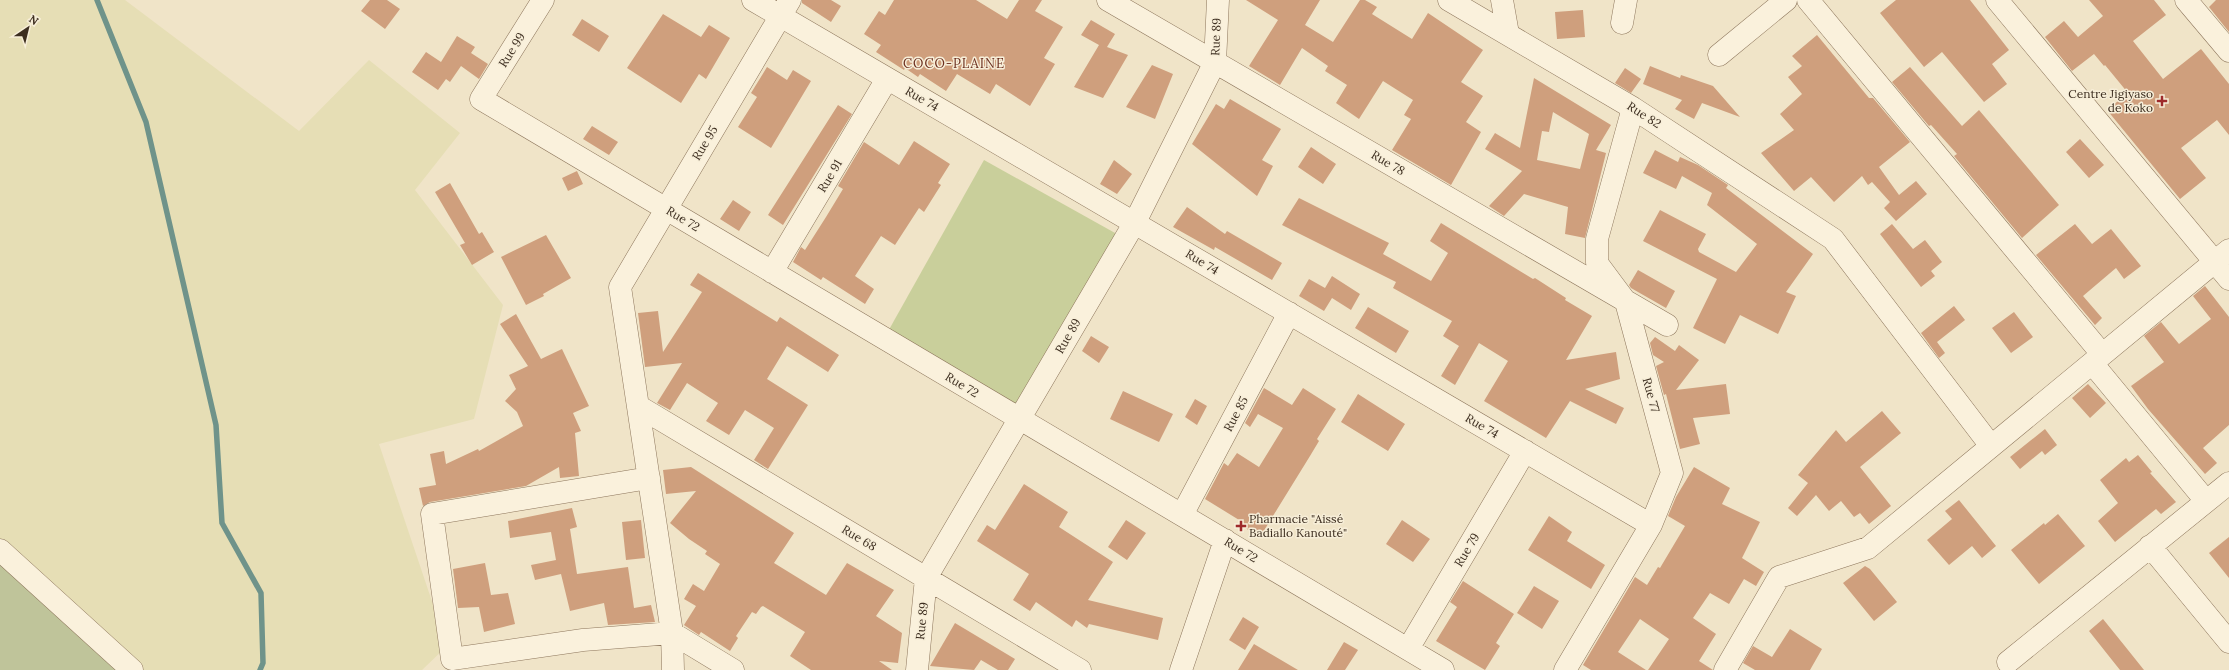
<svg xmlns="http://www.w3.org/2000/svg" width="2229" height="670" font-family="Lora,serif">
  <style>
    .farmland { fill: #e6deb5 }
    .green { fill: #c9cf9b }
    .cemetery { fill: #bfc49a }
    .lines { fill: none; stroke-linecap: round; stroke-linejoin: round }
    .stream { stroke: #6f938a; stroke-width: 5.5 }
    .building { fill: #cf9f7d; fill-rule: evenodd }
    .street-casing { stroke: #8d765c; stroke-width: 23 }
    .street { stroke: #faf1dc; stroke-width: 22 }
    .poi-dot { fill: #9e2a2b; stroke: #f7eed8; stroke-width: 1.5 }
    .labels { text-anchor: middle; stroke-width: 3; stroke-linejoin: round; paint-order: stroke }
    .street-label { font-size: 12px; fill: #3d2e20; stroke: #f7eed8 }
    .poi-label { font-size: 12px; fill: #3d2e20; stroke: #f7eed8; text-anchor: end }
    .neighbourhood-label { font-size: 13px; letter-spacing: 1px; fill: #6b2e1e; stroke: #f7eed8 }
  </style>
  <rect width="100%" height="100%" fill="#f0e4c8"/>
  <path class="farmland" d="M0 0H125L299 131 369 60 460 133 415 190 503 305 474 419 379 444 447 646 422 670H118L0 559Z"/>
  <path class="green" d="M984 160 1124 238 1027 413 886 335Z"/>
  <path class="cemetery" d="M0 559 118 670H0Z"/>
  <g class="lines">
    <path class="stream" d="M97 0 146 122 216 425 222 523 261 593 263 663 260 670"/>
  </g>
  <path class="building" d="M370 0H387L400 9 385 29 361 11Z
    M802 0H831L841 6 831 22 802 3Z
    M894 0H976L1007 19 1019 0H1042L1035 11 1063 27 1044 58 1055 64 1030 106 996 84 990 94 957 74 946 91 920 74 918 77 905 68 904 70 876 52 881 45 864 34 879 11 885 15Z
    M1246 0H1320L1305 25 1333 42 1360 0H1365L1377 7 1372 14 1412 39 1428 13 1483 50 1461 82 1483 96 1466 122 1481 132 1451 185 1392 150 1411 119 1404 115 1413 100 1383 81 1359 119 1336 103 1347 85 1325 71 1328 66 1302 48 1280 85 1249 66 1278 20Z
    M1896 0H1970L2009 50 1992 64 2007 84 1984 102 1942 52 1924 67 1880 13Z
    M2089 0H2154L2166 15 2133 41 2163 79 2201 49 2229 84V135L2217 120 2181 148 2206 178 2180 199 2107 110 2128 93 2105 65 2104 66 2094 54 2072 71 2045 37 2064 21 2078 37 2103 16Z
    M2216 0H2229V32L2209 7Z
    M1583 10 1585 37 1557 39 1555 12Z
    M663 14 701 37 709 25 730 38 706 79 699 74 681 103 627 68Z
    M582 19 609 36 599 52 572 35Z
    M1091 20 1115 34 1107 47 1128 55 1103 98 1074 87 1099 45 1081 35Z
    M1817 35 1869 98H1873L1910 142 1879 167 1899 195 1916 181 1927 194 1896 221 1884 208 1890 202 1872 182 1868 185 1862 176 1834 202 1811 177 1794 191 1761 153 1794 130 1780 114 1802 94 1788 77 1802 66 1792 56Z
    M457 36 475 47 471 53 488 64 479 79 461 66 450 82 446 79 438 90 412 72 426 52 441 62Z
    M1152 65 1173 74 1155 119 1126 107Z
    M1650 66 1680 78 1681 75 1713 86 1740 117 1702 103 1694 119 1675 109 1682 100 1643 84Z
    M767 67 787 80 793 70 811 81 771 148 738 127 757 97 751 93Z
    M1910 67 1962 126 1979 110 2059 205 2022 238 1954 156 1957 154 1931 125 1929 126 1892 82Z
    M1625 68 1641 79 1631 93 1615 83Z
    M1534 78 1611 125 1596 150 1606 153 1585 238 1565 234 1568 207 1524 194 1504 216 1489 206 1522 171 1485 149 1495 133 1520 148ZM1553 112 1589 134 1580 169 1537 160 1542 131 1549 132Z
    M1230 99 1281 129 1262 160 1273 166 1257 196 1192 144 1216 104 1224 109Z
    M838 105 852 114 783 225 768 215Z
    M592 126 618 142 609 155 583 139Z
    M2080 139 2104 165 2089 178 2066 152Z
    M914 141 950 164 938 183 941 185 924 212 919 208 895 245 881 236 855 276 874 289 865 304 823 277 821 280 793 262 801 247 805 250 826 217 843 189 838 186 864 142 899 165Z
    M1311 147 1336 164 1323 184 1298 167Z
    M1655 150 1678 162 1680 157 1698 165 1728 185 1726 188 1813 254 1786 292 1796 296 1778 334 1740 315 1725 344 1693 328 1717 279 1643 241 1660 210 1706 234 1698 249 1699 252 1736 272 1757 244 1707 205 1712 193 1682 176 1676 189 1643 173Z
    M1114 160 1132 174 1117 194 1100 184Z
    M577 171 583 184 568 191 562 178Z
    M450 183 479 234 482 232 494 252 472 265 460 245 465 243 435 192Z
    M1299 198 1389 243 1383 254 1431 281 1448 253 1430 241 1441 223 1533 279 1535 278 1566 298 1565 300 1592 316 1566 360 1616 352 1620 379 1585 389 1624 408 1616 424 1570 401 1546 438 1484 401 1508 361 1479 343 1455 385 1441 376 1459 346 1443 336 1452 321 1393 288 1396 282 1282 225Z
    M733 200 751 212 739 231 720 219Z
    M1187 207 1225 234 1227 231 1282 263 1272 280 1215 247 1214 250 1173 227Z
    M1892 224 1913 249 1925 240 1942 262 1931 271 1935 276 1921 287 1880 234Z
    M2075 224 2092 244 2111 229 2141 266 2124 279 2116 268 2083 296 2102 318 2095 325 2036 255Z
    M546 235 571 278 543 294 544 296 526 305 501 257Z
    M1638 270 1675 291 1666 308 1631 288 1629 285Z
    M698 273 777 322 780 317 839 355 828 372 787 346 767 379 808 405 768 469 754 460 774 428 745 410 729 435 706 421 718 403 687 383 670 410 657 403 682 363 645 367 638 313 658 311 663 352 702 292 690 285Z
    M1332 276 1360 294 1351 310 1332 298 1324 311 1299 296 1309 279 1325 288Z
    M2205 286 2229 317V425L2203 448 2217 463 2205 474 2148 409 2131 386 2164 362 2144 336 2161 322 2179 344 2211 319 2193 296Z
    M1954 306 1965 320 1937 342 1945 353 1939 358 1921 333Z
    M1368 307 1409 331 1396 353 1355 328Z
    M2014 312 2033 337 2011 353 1992 328Z
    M516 314 541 359 562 349 589 406 573 413 581 431 575 433 579 476 560 478 559 467 526 486 430 502 423 506 419 488 436 485 430 454 444 451 446 464 478 449 479 451 523 426 517 412 505 401 516 389 509 375 528 366 500 324Z
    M1091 336 1109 347 1099 363 1082 351Z
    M1655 337 1675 351 1679 345 1699 360 1676 390 1726 384 1730 414 1693 418 1700 444 1680 449 1666 394 1664 395 1656 366 1664 362 1653 355 1650 343Z
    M2088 384 2106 403 2090 418 2072 398Z
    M1264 388 1292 405 1303 388 1336 409 1317 439 1319 441 1310 456 1260 537 1242 526 1244 523 1205 499 1224 463 1228 466 1237 453 1259 467 1283 428 1258 414 1250 427 1245 423Z
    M1123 391 1173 414 1159 442 1110 419Z
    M1358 394 1405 424 1388 451 1341 422Z
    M1195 399 1207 406 1197 425 1185 417Z
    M1882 411 1901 433 1860 467 1891 506 1869 524 1860 513 1854 517 1841 501 1829 511 1816 495 1797 516 1788 508 1808 483 1798 475 1836 430 1846 442Z
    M2045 429 2057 445 2045 455 2042 451 2020 469 2010 457Z
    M2138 455 2152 472 2150 473 2176 502 2161 514 2156 509 2115 542 2098 521 2118 503 2100 480 2126 458 2129 462Z
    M691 467 794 533 774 563 826 595 847 563 894 590 876 616 902 633 898 663 879 661 892 670H811L790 656 805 632 763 606 761 607 756 614 752 612 736 636 738 638 730 651 701 632 699 635 684 625 696 606 684 599 693 584 704 591 720 564 705 554 707 551 689 539 670 523 696 491 666 494 663 470Z
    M1694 467 1730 488 1722 504 1760 522 1742 558 1764 572 1756 586 1744 579 1729 604 1710 593 1693 618 1716 634 1699 661 1713 670H1648L1669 639 1640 619 1618 652 1646 670H1591L1583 665 1635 577 1647 585 1658 567 1660 568 1685 526 1668 516 1676 497Z
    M1024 484 1068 512 1059 527 1113 562 1088 600 1163 618 1158 640 1089 624 1087 628 1076 620 1072 627 1036 602 1030 611 1013 600 1029 574 977 541 987 525 995 530Z
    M1959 500 1996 546 1982 558 1972 546 1949 565 1927 540 1952 519 1945 511Z
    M572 508 577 527 570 529 577 574 628 567 634 608 651 605 655 622 608 625 604 603 570 611 561 574 535 580 531 565 556 560 551 532 510 538 508 521Z
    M2058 514 2085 546 2039 584 2011 550 2044 523 2045 525Z
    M1549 516 1572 532 1567 541 1605 565 1591 589 1528 550Z
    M641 520 645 558 626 560 622 522Z
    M1126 520 1146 533 1127 560 1108 547Z
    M1402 520 1430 539 1413 562 1386 544Z
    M2229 537V578L2209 553Z
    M485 563 491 595 508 593 515 624 484 632 479 607 458 608 453 569Z
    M1865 566 1870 569 1897 602 1874 621 1843 583Z
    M1463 581 1514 614 1496 643 1500 646 1485 670 1436 641 1457 607 1450 602Z
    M1534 586 1559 601 1542 629 1517 613Z
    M1243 617 1259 627 1245 650 1229 640Z
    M2103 619 2124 645 2144 670H2120L2112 660 2089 631Z
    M955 623 1015 659 1008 670H998L981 660 974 670 930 666Z
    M1790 629 1822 649 1810 670H1755L1743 663 1753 646 1772 657Z
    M1344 642 1358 650 1345 670H1327Z
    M1254 644 1298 670H1238Z"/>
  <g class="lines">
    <defs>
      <path id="street" d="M543 0 481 99 1443 670
        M753 0 1651 525
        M1108 0 1667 325
        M1449 0 1633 108 1833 239 1991 446
        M1502 0 1508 34
        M1808 0 2102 354
        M1997 0 2229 279
        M2186 0 2229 51
        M1622 23 1626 0
        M1719 55 1786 0
        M772 272 887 79
        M2092 363 2206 501
        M638 406 1080 670
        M649 478 432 514 452 659 583 640 672 633 733 670
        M1182 515 1289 313
        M2150 546 2229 642
        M0 550 132 670
        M1408 649 1525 451
        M2008 662 2229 483
        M673 670 672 633 620 287 790 0
        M917 670 926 578 1135 222 1215 62 1218 0
        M1181 670 1225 540
        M1565 670 1651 525 1672 473 1626 302 1597 263V239L1633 108
        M1725 670 1779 577 1868 548 2229 250"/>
    </defs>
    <use href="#street" class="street-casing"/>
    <use href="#street" class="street"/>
  </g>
  <g class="poi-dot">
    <path d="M2160 95h4v4h4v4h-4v4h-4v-4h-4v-4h4z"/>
    <path d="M1239 520h4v4h4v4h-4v4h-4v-4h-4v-4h4z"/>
  </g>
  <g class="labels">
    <g class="street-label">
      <text transform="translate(1216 37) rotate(-88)" y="4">Rue 89</text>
      <text transform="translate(512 50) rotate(-58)" y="4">Rue 99</text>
      <text transform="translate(922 99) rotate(30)" y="4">Rue 74</text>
      <text transform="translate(1644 115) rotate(33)" y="4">Rue 82</text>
      <text transform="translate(705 143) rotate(-59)" y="4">Rue 95</text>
      <text transform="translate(1388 163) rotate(30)" y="4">Rue 78</text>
      <text transform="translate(830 176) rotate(-59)" y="4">Rue 91</text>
      <text transform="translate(683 219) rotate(31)" y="4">Rue 72</text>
      <text transform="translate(1202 262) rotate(31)" y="4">Rue 74</text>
      <text transform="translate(1068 336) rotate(-60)" y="4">Rue 89</text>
      <text transform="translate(962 385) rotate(31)" y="4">Rue 72</text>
      <text transform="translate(1651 395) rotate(75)" y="4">Rue 77</text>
      <text transform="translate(1236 414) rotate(-62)" y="4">Rue 85</text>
      <text transform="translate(1482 426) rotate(30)" y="4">Rue 74</text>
      <text transform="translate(859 538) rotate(31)" y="4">Rue 68</text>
      <text transform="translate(1241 550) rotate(31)" y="4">Rue 72</text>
      <text transform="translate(1467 550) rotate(-59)" y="4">Rue 79</text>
      <text transform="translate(922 621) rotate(-84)" y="4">Rue 89</text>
    </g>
    <g class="poi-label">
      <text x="2153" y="98">Centre Jigiyaso<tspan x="2153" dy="14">de Koko</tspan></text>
      <text x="1249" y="523" text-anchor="start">Pharmacie "Aissé<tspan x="1249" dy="14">Badiallo Kanouté"</tspan></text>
    </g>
    <g class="neighbourhood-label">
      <text x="954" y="68">COCO-PLAINE</text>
    </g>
  </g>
  <g transform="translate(28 28) rotate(35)" stroke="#f7eed8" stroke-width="3" paint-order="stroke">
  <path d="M0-3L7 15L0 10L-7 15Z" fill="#3d2e20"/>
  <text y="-6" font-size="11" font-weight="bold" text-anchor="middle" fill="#3d2e20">N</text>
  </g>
</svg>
